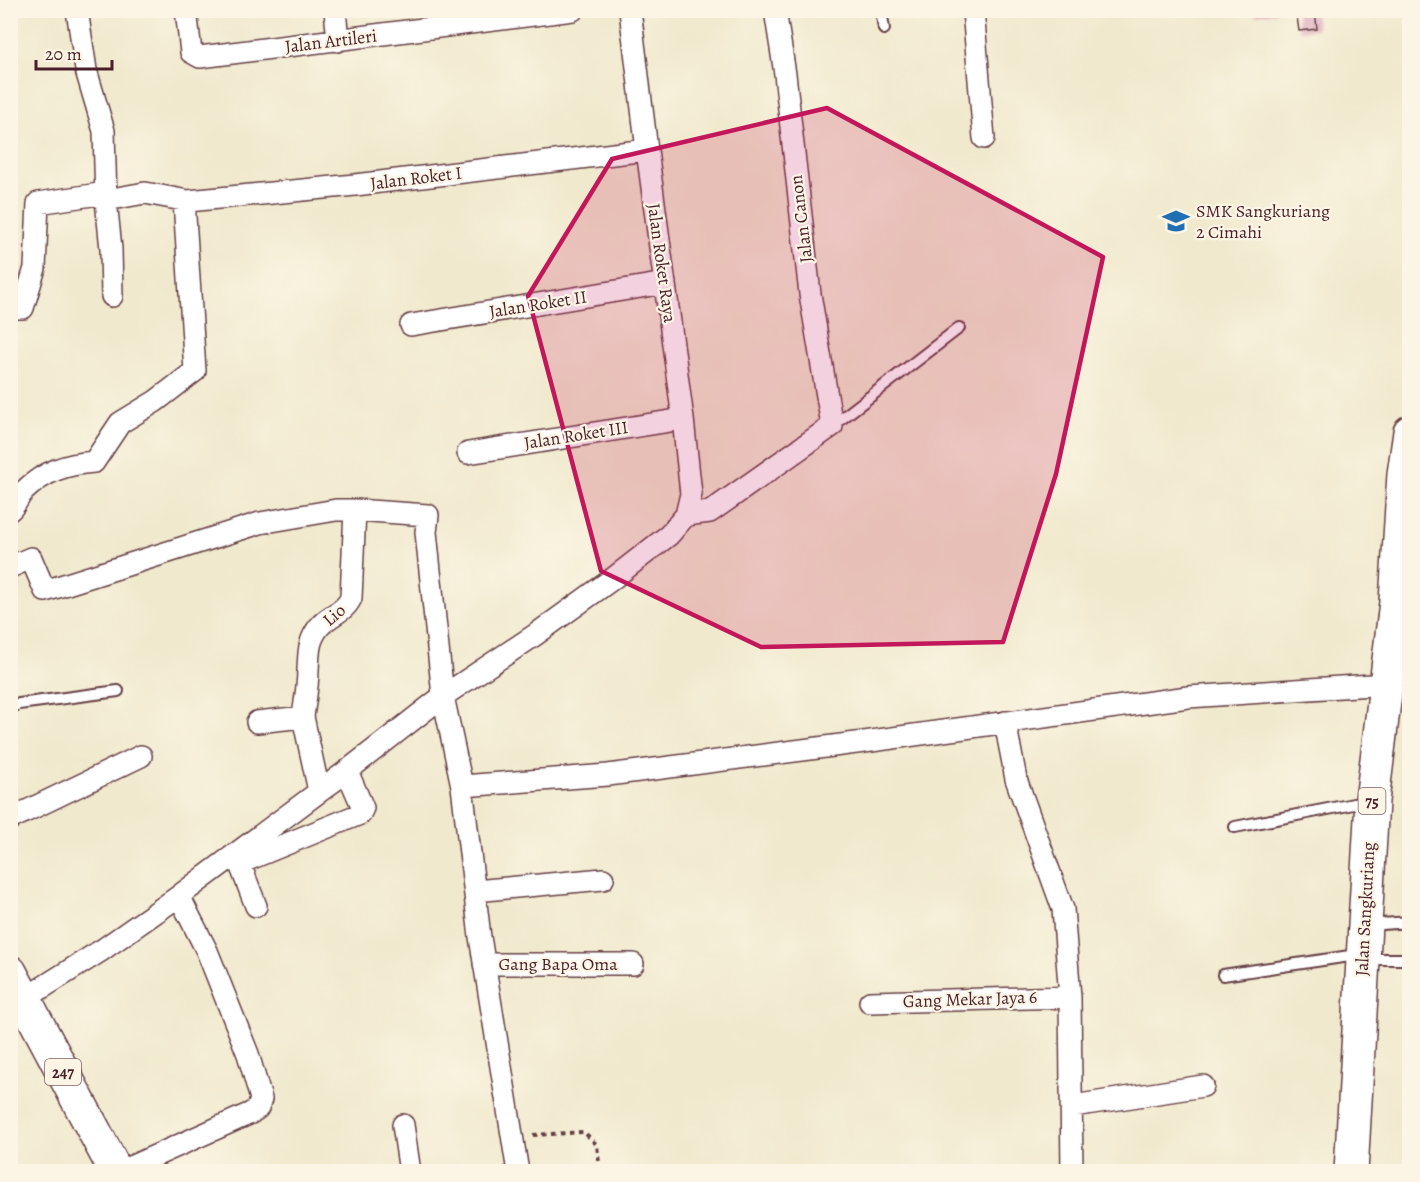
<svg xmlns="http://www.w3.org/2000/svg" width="1420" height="1182" font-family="Alegreya,serif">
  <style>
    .building { fill: #d79ab6 }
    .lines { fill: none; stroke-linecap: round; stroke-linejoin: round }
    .service-casing { stroke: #633d43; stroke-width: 14 }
    .minor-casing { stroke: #633d43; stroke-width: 24 }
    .primary-casing { stroke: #633d43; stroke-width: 36 }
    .path { stroke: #633d43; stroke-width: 4; stroke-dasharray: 4.5 4.5; stroke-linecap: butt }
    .service { stroke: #fff; stroke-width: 10 }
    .minor { stroke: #fff; stroke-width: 21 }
    .primary { stroke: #fff; stroke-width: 33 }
    .marked { fill: #c2185b; fill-opacity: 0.2; stroke: #c2185b; stroke-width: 4.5; stroke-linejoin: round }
    .labels { text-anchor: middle; stroke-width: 4.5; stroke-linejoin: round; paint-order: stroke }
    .shield { fill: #fcf5e5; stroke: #7f5f63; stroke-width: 1.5 }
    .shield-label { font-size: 16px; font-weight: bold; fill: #4a1f2b }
    .street-label { font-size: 18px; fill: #4a1f2b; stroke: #fcf5e5 }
    .poi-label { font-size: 18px; fill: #4a1f2b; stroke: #fcf5e5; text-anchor: start }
  </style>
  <rect width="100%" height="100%" fill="#fcf5e5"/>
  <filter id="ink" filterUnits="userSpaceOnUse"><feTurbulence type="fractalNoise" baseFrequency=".0167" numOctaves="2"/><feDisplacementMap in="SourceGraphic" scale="12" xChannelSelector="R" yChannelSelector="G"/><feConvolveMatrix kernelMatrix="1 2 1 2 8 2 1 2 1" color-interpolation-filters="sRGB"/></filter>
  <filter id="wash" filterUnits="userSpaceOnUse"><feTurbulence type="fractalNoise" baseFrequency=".008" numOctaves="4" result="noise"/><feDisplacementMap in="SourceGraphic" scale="24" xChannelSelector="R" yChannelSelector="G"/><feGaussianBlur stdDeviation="1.35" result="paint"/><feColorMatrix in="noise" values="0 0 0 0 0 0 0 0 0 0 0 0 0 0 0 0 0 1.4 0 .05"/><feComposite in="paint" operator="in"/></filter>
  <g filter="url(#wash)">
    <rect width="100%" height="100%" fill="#f0e9cd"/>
    <g id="blocks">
      <path class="building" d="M1255 10H1277V12L1255 15Z
        M1296 10H1315L1317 29 1299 31Z"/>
    </g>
  </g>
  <g filter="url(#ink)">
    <use href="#blocks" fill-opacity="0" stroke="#633d43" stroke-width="1.5"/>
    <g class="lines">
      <defs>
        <path id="service" d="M881 10 884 29
          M832 426 959 328
          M10 709 19 704 118 691
          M1235 827 1369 801
          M1368 925 1410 922
          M1223 975 1363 954 1379 959H1410"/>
        <path id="minor" d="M77 10 86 70 104 131 106 200 111 249 112 296
          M186 10 191 52 200 57 573 10
          M335 10 338 41
          M630 10 647 150 683 419 691 494 686 515
          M973 10 984 138
          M106 200 145 193 188 201 355 185 647 150
          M10 308H23L35 268 38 203 106 193
          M411 325 665 283
          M468 453 683 419
          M10 510C16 505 18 497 24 491 45 471 66 464 94 462L120 423 156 401 195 371 184 201
          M10 567 31 558 45 591 260 523 336 510H355L428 515 426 532 443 696 462 786 480 937 518 1172
          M303 717C305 701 308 686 308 670 309 653 308 640 320 626 330 614 344 613 351 598L355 510
          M257 722 303 717 319 791
          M1005 722 1016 779 1063 909 1070 997 1072 1172
          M462 786 608 775 864 742 1188 697 1387 684
          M10 819 141 756
          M236 854 256 906
          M240 863 360 814 363 808 347 771
          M475 891 603 879
          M484 964H633
          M870 1002 1070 997
          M10 1008 102 950 179 896 347 771 443 696 535 635 611 580 669 535 686 515 710 512 832 426 810 294 785 74 775 10
          M1073 1106 1203 1086
          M403 1125 410 1172
          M119 1172 251 1113 258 1108 261 1099 248 1054 207 951 179 896"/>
        <path id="primary" d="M10 972 116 1172
          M1351 1172 1372 801 1396 602 1404 474 1410 432"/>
      </defs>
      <use href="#service" class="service-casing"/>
      <use href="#minor" class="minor-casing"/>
      <use href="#primary" class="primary-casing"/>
      <path class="path" d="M533 1135 584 1132 597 1145 600 1172"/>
      <use href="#service" class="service"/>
      <use href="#minor" class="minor"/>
      <use href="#primary" class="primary"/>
    </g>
  </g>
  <path class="marked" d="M827 108 1103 257 1056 474 1003 642 761 647 601 571 528 296 612 159Z"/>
  <defs>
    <symbol id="school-bare" viewBox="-9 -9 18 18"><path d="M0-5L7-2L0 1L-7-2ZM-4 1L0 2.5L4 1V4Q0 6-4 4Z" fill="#1f6fb2" stroke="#fcf5e5" stroke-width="2.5" paint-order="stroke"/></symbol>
  </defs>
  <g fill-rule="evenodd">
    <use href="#school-bare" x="1157" y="202" width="38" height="38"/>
  </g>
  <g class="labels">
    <g class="shield">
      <rect x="1358.5" y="788" width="27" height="26" rx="4.5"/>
      <rect x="45" y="1059" width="36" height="26" rx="4.5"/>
    </g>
    <g class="shield-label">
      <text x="1372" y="807">75</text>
      <text x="63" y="1078">247</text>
    </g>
    <g class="street-label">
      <text transform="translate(331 41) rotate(-7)" y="6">Jalan Artileri</text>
      <text transform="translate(416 178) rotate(-7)" y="6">Jalan Roket I</text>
      <text transform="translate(801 219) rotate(-97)" y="6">Jalan Canon</text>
      <text transform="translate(662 263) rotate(82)" y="6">Jalan Roket Raya</text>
      <text transform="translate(538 304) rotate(-9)" y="6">Jalan Roket II</text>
      <text transform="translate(576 435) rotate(-9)" y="6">Jalan Roket III</text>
      <text transform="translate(334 615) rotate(-41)" y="6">Lio</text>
      <text transform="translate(1365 909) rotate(-87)" y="6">Jalan Sangkuriang</text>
      <text x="558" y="970">Gang Bapa Oma</text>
      <text transform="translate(970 999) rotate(-2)" y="6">Gang Mekar Jaya 6</text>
    </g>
    <g class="poi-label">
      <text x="1196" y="217">SMK Sangkuriang<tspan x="1196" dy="21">2 Cimahi</tspan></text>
    </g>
  </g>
  <rect width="1420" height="1182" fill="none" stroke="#fcf5e5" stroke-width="36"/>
  <path d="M36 60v9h76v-9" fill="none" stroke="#4a1f2b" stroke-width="3"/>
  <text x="45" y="60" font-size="18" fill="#4a1f2b" stroke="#fcf5e5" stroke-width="4.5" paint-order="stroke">20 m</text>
</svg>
